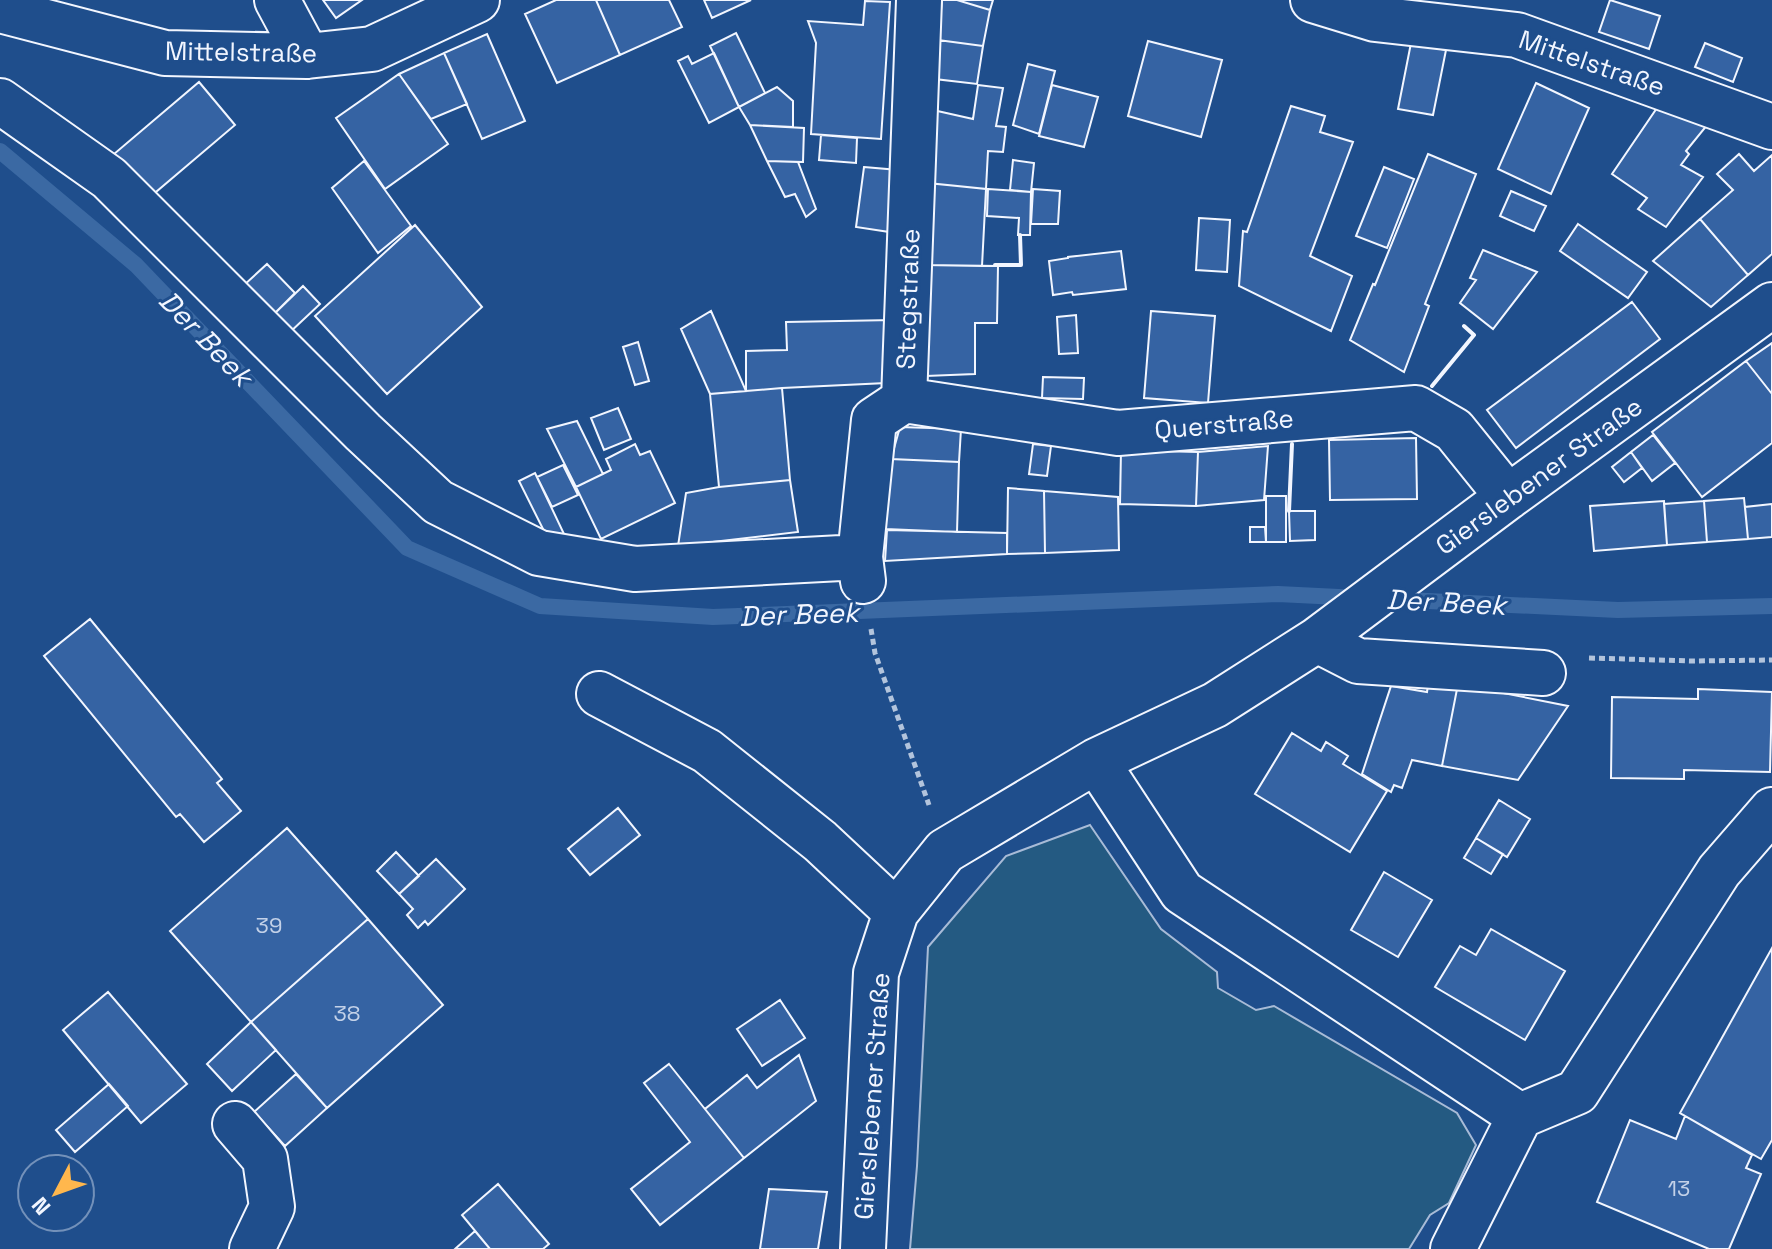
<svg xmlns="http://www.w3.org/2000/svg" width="1772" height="1249" font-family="'Space Grotesk',sans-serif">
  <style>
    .green { fill: #245a82; stroke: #a8bbd7; stroke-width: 2 }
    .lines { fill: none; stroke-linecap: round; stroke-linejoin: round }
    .stream { stroke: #3b69a3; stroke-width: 16 }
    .building { fill: #3563a3; stroke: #f2f6ff; stroke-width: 2 }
    .minor-casing { stroke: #f2f6ff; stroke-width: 48 }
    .path { stroke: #b3c4dc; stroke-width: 5; stroke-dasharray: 6 4; stroke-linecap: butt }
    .minor { stroke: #1f4e8c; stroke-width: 44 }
    .wall { stroke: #f2f6ff; stroke-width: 4 }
    .labels { text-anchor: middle; stroke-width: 6; stroke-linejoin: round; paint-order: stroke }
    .number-label { font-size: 22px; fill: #c3d1e8 }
    .street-label { font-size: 26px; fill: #f2f6ff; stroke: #1f4e8c }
    .water-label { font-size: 28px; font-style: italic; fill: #f2f6ff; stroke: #1f4e8c }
  </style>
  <rect width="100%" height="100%" fill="#1f4e8c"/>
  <path class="green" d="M1090 825 1161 929 1217 972 1218 988 1256 1010 1274 1006 1457 1113 1476 1145 1449 1203 1430 1215 1409 1249H910L917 1166 928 947 1006 856Z"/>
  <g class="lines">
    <path class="stream" d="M0 151 136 265 407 548 540 606 713 617 1278 594 1359 598
      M1386 599 1618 610 1772 606"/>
  </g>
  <path class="building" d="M323 0H362L336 18Z
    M556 0H596L620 55 557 83 525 14Z
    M596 0H669L682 27 620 55Z
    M704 0H751L712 18Z
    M942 0H957L990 10 983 46 938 40Z
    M957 0H993L990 10Z
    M1610 0 1660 16 1649 49 1599 32Z
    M865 1 890 2 881 139 811 134 816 43 808 21 863 25Z
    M736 33 765 93 739 107 710 46Z
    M487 34 525 121 482 139 444 53Z
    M938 40 983 46 977 84 935 79Z
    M1148 41 1222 60 1201 137 1128 116Z
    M1411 43 1446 50 1433 115 1398 109Z
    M1705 43 1742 58 1733 82 1695 67Z
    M444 53 467 104 431 119 399 74Z
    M714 53 739 107 709 123 678 61 688 56 692 64Z
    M1028 64 1055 71 1039 134 1013 125Z
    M399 74 448 144 385 189 336 118Z
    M199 82 235 125 150 197 114 154Z
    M1536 83 1589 108 1551 194 1498 169Z
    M978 85 1003 88 996 126 1006 127 1003 152 988 151 986 189 928 183 933 110 973 119Z
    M1052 85 1098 97 1084 147 1039 136Z
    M777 87 793 101V127L750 125 739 107Z
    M1659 105 1708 124 1686 151 1689 154 1681 165 1703 177 1666 227 1638 209 1647 198 1612 174Z
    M1291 106 1325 116 1320 132 1353 142 1310 256 1352 276 1331 331 1239 286 1243 231 1247 232Z
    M750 125 804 128 803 162 767 161Z
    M821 135 857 138 856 163 819 160Z
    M1428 154 1476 174 1425 304 1429 306 1404 372 1350 340 1373 284 1375 285Z
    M1739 154 1754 171 1772 155V254L1748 275 1700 219 1733 190 1717 174Z
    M1013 160 1034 163 1031 192 1010 190Z
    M364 161 411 226 378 253 332 188Z
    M767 161 798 162 816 209 806 217 795 194 785 197Z
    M864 167 898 170 896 233 856 227Z
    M1384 167 1414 179 1387 248 1356 236Z
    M928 183 986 189 982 266 925 265Z
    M988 189 1031 192 1030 235H1018L1019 218 987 216Z
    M1033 189 1060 191 1058 224H1031Z
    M1511 191 1546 206 1534 231 1500 216Z
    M1199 218 1230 220 1227 272 1196 270Z
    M1700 219 1748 275 1711 307 1653 261Z
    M1578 224 1647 272 1628 298 1560 251Z
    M415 225 482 307 387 394 315 316Z
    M1483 250 1537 272 1493 329 1460 303 1476 280 1470 278Z
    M1121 251 1126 289 1073 295 1072 292 1053 295 1049 261 1068 258V257Z
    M267 264 295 293 272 316 243 286Z
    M925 265 998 266 997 323H975V374L926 376Z
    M303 286 320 304 288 334 272 316Z
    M1632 302 1660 339 1516 448 1487 410Z
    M711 311 746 391 710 394 681 329Z
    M1151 311 1215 316 1208 403 1144 398Z
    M1076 315 1078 353 1059 354 1057 317Z
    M893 320 886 383 782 388 746 391V351L787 350 786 322Z
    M638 342 649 381 635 385 623 347Z
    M1772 343V394L1746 361Z
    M1746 361 1772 394V443L1702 497 1652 432Z
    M1043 377 1084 378 1083 399 1042 398Z
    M782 388 790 480 719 487 710 394Z
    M618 408 631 439 604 450 591 418Z
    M577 421 603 474 576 487 547 429Z
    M900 427 961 429 959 462 891 459Z
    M1653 435 1675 463 1652 481 1631 452Z
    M1416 438 1417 499 1330 500 1329 440Z
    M635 444 640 455 650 451 675 503 601 539 576 487 611 470 606 459Z
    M1033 444 1051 446 1047 476 1029 474Z
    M1268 446 1264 500 1196 506 1198 452Z
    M1121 450 1198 452 1196 506 1120 504Z
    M1631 452 1642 468 1624 482 1612 467Z
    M891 459 959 462 957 532 885 529Z
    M563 465 578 495 552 507 537 477Z
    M535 473 564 534 549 541 519 481Z
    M790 480 798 532 678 546 686 493 719 487Z
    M1008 488 1044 491 1045 553 1007 554Z
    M1044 491 1118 497 1119 550 1045 553Z
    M1266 496H1286V542H1266Z
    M1744 498 1748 539 1707 542 1704 501Z
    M1664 501 1667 545 1594 551 1590 506Z
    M1704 501 1707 542 1667 545 1664 504Z
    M1772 504V537L1748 539 1745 507Z
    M1289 511H1315V540L1290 541Z
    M1250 527H1265L1266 542H1250Z
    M887 530 1007 533V554L885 561Z
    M90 619 222 779 217 783 241 811 204 842 180 814 176 817 44 656Z
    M1429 679 1458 684 1442 766 1412 760 1402 788 1394 785 1391 792 1362 774 1391 686 1427 692Z
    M1458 684 1568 706 1518 780 1442 766Z
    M1698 689 1772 692 1770 772 1684 770V779L1611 778 1612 697 1698 699Z
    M1292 733 1321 751 1326 742 1348 756 1343 764 1387 791 1350 852 1255 794Z
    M1499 800 1530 819 1507 857 1476 838Z
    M618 808 640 835 590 875 568 849Z
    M287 828 368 919 251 1022 170 931Z
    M1476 838 1503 854 1491 874 1464 858Z
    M396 852 419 876 399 894 377 871Z
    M436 859 465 889 428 925 425 921 418 928 407 915 413 909 399 894Z
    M1384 872 1432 900 1398 957 1351 930Z
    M368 919 443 1005 327 1108 251 1022Z
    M1491 929 1565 971 1525 1040 1435 987 1460 946 1476 955Z
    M1772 948V1140L1761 1159 1680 1113Z
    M108 992 187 1084 141 1123 63 1030Z
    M780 1000 805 1038 762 1066 737 1029Z
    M251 1022 276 1050 232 1091 207 1064Z
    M799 1055 816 1101 744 1158 705 1109 747 1075 757 1088Z
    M669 1064 744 1158 660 1225 631 1189 690 1142 644 1083Z
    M296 1074 327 1108 285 1146 254 1112Z
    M109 1084 128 1106 75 1152 56 1130Z
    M1685 1116 1752 1155 1746 1168 1761 1174 1729 1249H1709L1597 1202 1630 1120 1676 1139Z
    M498 1184 549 1244 543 1249H490L462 1215Z
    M769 1189 827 1192 818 1249H760Z
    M475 1231 490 1249H455Z"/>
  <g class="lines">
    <defs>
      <path id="minor" d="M277 0 307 56
        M1313 0 1375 19 1517 35 1772 127
        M0 10 165 53 307 56 372 49 477 0
        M0 101 109 178 363 432 438 502 539 553 635 569 860 557
        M904 400 1118 433 1416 408 1454 430 1508 497
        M863 581 860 557 874 420 904 400 919 0
        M1317 640 1358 661 1543 673
        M599 694 707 751 820 841 896 912
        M1096 761 1182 892 1520 1116
        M1520 1116 1577 1092 1719 871 1772 810
        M235 1124 265 1159 272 1207 252 1249
        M863 1249 876 973 896 912 945 851 1096 761 1215 705 1317 640 1508 497 1772 305
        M1453 1249 1520 1116"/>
    </defs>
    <use href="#minor" class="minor-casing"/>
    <path class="path" d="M871 629 875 653 929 805
      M1589 658 1692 661 1772 660"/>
    <use href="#minor" class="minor"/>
    <path class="wall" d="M995 265H1021L1020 235
      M1432 386 1474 335 1464 326
      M1289 511 1292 444"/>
  </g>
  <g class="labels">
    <g class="number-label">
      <text x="269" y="933">39</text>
      <text x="347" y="1021">38</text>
      <text x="1679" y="1196">13</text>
    </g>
    <g class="street-label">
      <text transform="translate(241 52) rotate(1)" y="9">Mittelstraße</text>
      <text transform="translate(1592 63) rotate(19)" y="9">Mittelstraße</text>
      <text transform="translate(908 299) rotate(-88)" y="9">Stegstraße</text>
      <text transform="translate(1224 424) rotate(-5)" y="9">Querstraße</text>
      <text transform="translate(1539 476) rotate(-36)" y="9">Gierslebener Straße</text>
      <text transform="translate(872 1096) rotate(-86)" y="9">Gierslebener Straße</text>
    </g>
    <g class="water-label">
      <text transform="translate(206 338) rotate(46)" y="10">Der Beek</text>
      <text transform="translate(1446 602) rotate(3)" y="10">Der Beek</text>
      <text transform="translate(799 614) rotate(-2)" y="10">Der Beek</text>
    </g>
  </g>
  <g transform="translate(56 1193) rotate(229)"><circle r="38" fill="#1f4e8c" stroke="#7391ba" stroke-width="2"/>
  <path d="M0-6L14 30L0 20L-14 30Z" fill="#ffb74d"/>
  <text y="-12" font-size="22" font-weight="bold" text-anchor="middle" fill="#f2f6ff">N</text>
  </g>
</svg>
